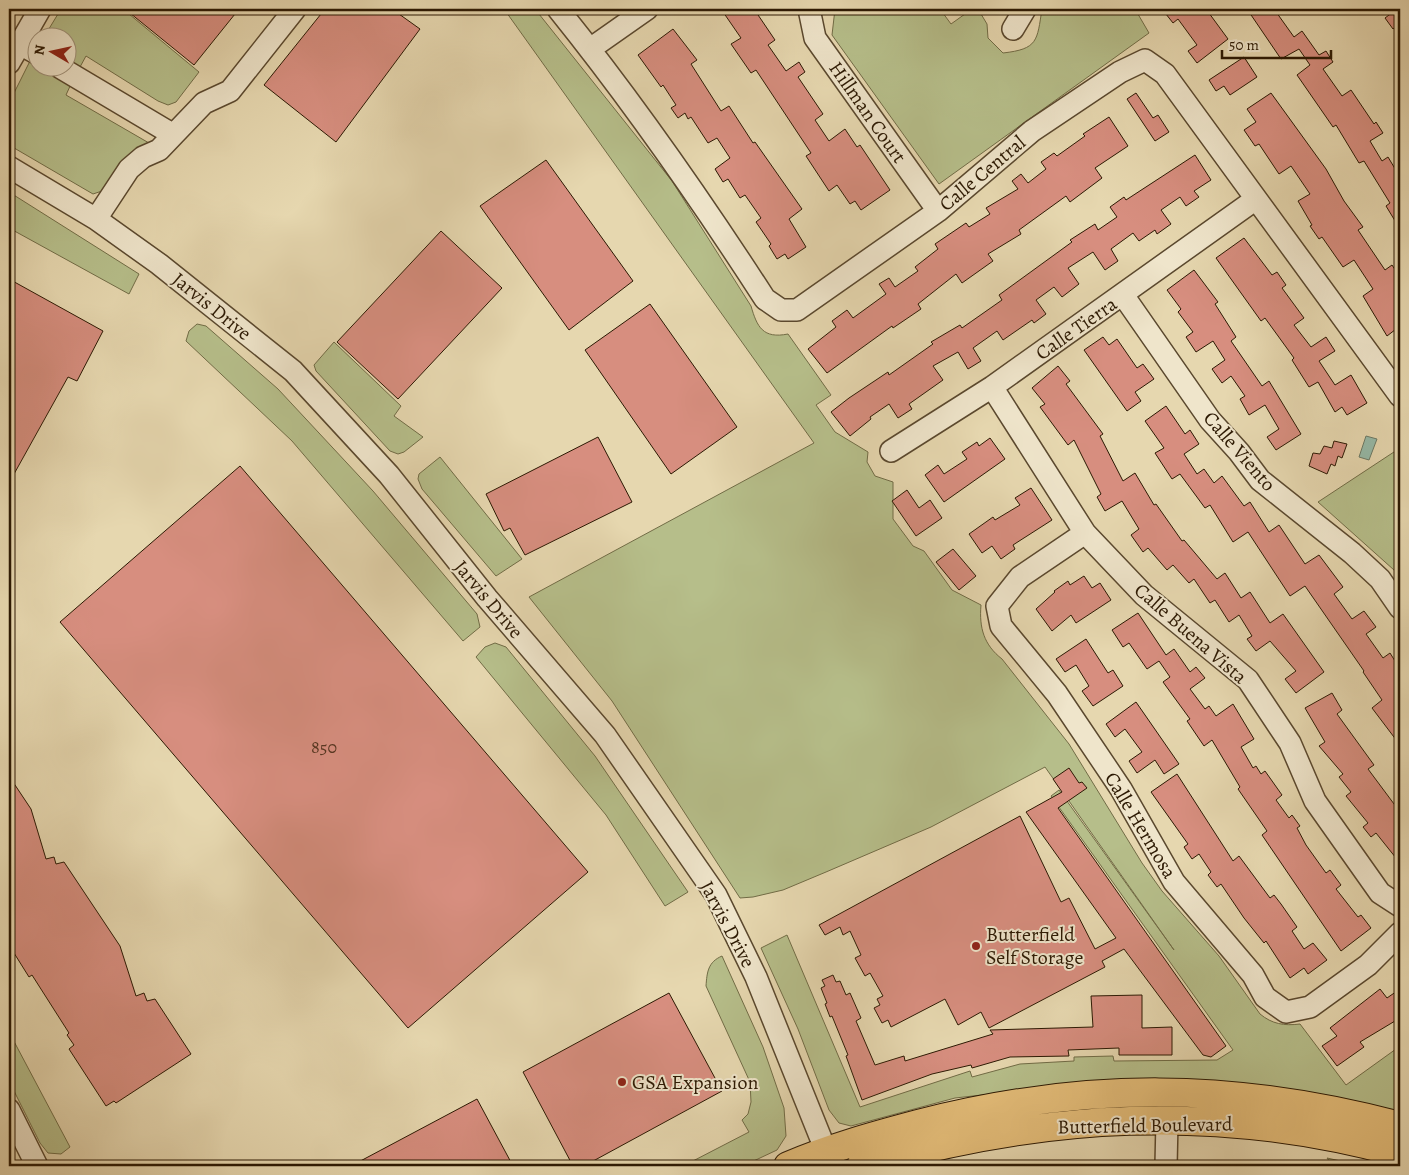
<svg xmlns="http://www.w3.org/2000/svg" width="1409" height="1175" font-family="Alegreya,serif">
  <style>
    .green { fill: #b6be8a; stroke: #716c46 }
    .water { fill: #96baa8; stroke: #6c7a66 }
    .building { fill: #d78e7f; stroke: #2c1903 }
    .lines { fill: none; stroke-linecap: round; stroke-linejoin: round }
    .minor-casing { stroke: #5a482e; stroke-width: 24 }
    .major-casing { stroke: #2c1903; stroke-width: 30 }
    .minor { stroke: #efe5cb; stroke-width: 21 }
    .major { stroke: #e3bc78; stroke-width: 28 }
    .poi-dot { fill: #8f2418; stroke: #efe5cb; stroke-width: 2 }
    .labels { text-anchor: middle; stroke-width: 4; stroke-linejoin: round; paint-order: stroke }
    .number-label { font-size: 18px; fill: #573622 }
    .street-label { font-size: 20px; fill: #2c1903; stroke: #efe5cb }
    .poi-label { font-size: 20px; fill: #2c1903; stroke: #efe5cb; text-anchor: start }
  </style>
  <rect width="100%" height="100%" fill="#e6d7af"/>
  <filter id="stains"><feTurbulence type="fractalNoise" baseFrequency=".004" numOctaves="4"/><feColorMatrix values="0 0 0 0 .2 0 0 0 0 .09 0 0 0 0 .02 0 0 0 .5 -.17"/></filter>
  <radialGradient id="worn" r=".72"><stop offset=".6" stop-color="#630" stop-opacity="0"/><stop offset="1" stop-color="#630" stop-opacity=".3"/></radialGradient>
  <path class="green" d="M61 9H123L199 72 176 102 168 105 158 101 86 56 80 67 68 59V38L44 37Z
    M504 9H535L672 181 751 306C757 327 763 339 788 334L831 395 816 405 835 432 868 452 867 462 875 476 893 482V519L913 546 924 551 952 590 981 605C979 628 984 645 1002 659L1069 744 1142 863 1162 891 1219 956 1260 1014C1272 1024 1284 1026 1300 1024L1346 1085 1396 1049 1400 1055V1113L1053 1087 955 1098 851 1126 839 1123 829 1110 798 1029 761 948 787 935 860 1107 970 1071 972 1077 1020 1064 1074 1061V1057L1113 1056 1114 1061 1217 1060 1233 1050 1051 796 1059 790 1174 950 1045 767 931 827 826 872 783 890 753 897 740 898 612 701 529 597 814 443Z
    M835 9H940L951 24 972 9H978L987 24 988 38 1003 53C1038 49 1037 41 1042 9H1135L1149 33 939 184 832 35Z
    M30 61 38 68 71 84 66 95 149 143 102 191 93 194 9 145V103Z
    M9 192 139 274 129 294 9 228Z
    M197 324 206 326 278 389 373 491 477 614 480 627 463 641 292 441 186 341 189 331Z
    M334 342 401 406 394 416 423 437 404 452 398 454 390 451 316 371 314 365Z
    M1400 448V578L1394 570 1318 502Z
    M440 457 522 559 496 576 422 489 418 479 419 474Z
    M495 643 506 647 595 756 688 892 665 906 606 815 476 657 485 647Z
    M722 956 763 1047 784 1108 786 1136 777 1150 743 1166H688L691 1162 749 1132 742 1120 748 1114 751 1102 750 1082 706 986C707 972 708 962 722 956Z
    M9 1032 70 1147 61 1154 48 1153 40 1143 9 1081Z
    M1327 1158 1363 1166H1333Z"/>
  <path class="water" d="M1366 436 1377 439 1369 460 1359 457Z"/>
  <path class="building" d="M125 9H239L194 65Z
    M325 9H392L420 29 336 142 264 85Z
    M721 9H754L775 40 768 45 786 71 799 62 805 72 798 77 823 114 815 120 829 141 845 129 857 147 860 145 890 190 861 210 855 201 850 204 837 185 829 191 806 156 811 153 756 70 751 73 731 44 741 38Z
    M1162 9H1206L1228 39 1197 63 1188 51 1197 45 1178 19 1173 23Z
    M1247 9H1274L1294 37 1302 31 1319 55 1326 51 1333 62 1323 69 1342 96 1351 90 1374 124 1376 122 1383 133 1370 141 1382 161 1388 157 1400 177V229L1386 206 1390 203 1364 161 1359 163 1336 125 1333 127 1297 75 1310 65 1299 49 1281 59Z
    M1397 9H1400V23L1393 29 1385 18Z
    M673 29 697 60 691 64 721 111 729 106 753 143 755 142 802 209 789 219 806 247 788 259 785 254 777 259 769 246 771 244 756 222 761 218 745 195 740 198 728 179 723 182 715 169 730 158 717 138 708 143 691 117 688 119 685 113 678 118 671 108 676 105 663 85 661 87 638 55Z
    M1244 57 1257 77 1230 95 1224 86 1216 91 1209 80Z
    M1136 93 1153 118 1158 115 1169 132 1155 141 1127 99Z
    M1271 93 1326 169 1344 201 1363 227 1358 230 1385 270 1392 265 1400 277V326L1387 336 1363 296 1373 289 1354 260 1343 267 1322 237 1319 239 1310 226 1312 225 1298 201 1310 194 1291 166 1279 174 1259 144 1255 146 1244 130 1256 122 1247 109Z
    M1109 117 1128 146 1095 168 1102 178 1070 202 1066 196 1019 230 1021 234 988 254 993 261 962 283 956 274 918 304 921 309 893 328 892 326 827 373 808 349 836 327 832 321 847 310 853 318 886 294 879 284 889 278 895 287 918 271 915 267 938 249 935 244 966 223 969 227 990 214 986 208 1018 189 1012 181 1021 174 1028 183 1046 169 1041 162 1054 153 1057 156 1085 136 1083 134Z
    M1195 155 1211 180 1194 191 1199 197 1186 206 1180 197 1161 210 1171 224 1157 234 1155 230 1139 241 1133 233 1111 249 1118 261 1105 270 1093 252 1068 268 1079 284 1062 297 1054 287 1036 300 1046 314 1034 323 1032 320 1003 340 997 331 973 348 981 361 968 369 958 352 933 366 943 380 909 404 912 409 898 418 889 404 870 417 871 419 850 436 831 412 849 398 888 372 889 375 933 344 931 342 960 325 962 328 1002 300 999 295 1072 242 1070 240 1095 224 1098 230 1117 217 1110 207 1124 197 1126 200Z
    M546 160 633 281 569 330 480 206Z
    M441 231 502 288 398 399 337 342Z
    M1244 238 1272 275 1277 272 1286 285 1282 288 1304 318 1294 325 1311 347 1326 337 1335 351 1319 361 1335 385 1351 375 1367 403 1347 415 1342 407 1335 412 1318 382 1309 387 1292 360 1294 358 1265 318 1261 321 1216 258Z
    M1194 270 1218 302 1215 304 1236 337 1231 341 1262 386 1269 381 1301 434 1276 450 1267 437 1279 429 1265 405 1249 415 1240 399 1245 396 1231 376 1222 383 1212 369 1225 360 1213 341 1196 352 1186 337 1193 332 1178 312 1181 309 1167 290Z
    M9 279 103 331 77 381 68 377 9 483Z
    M650 304 737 427 671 474 585 350Z
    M1103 337 1109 345 1117 339 1137 368 1143 364 1154 379 1135 392 1141 401 1127 411 1084 350Z
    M1058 366 1070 381 1066 384 1103 434 1100 436 1123 481 1135 473 1154 505 1156 504 1182 541 1184 540 1217 579 1225 573 1241 598 1250 592 1270 623 1283 614 1324 672 1296 693 1285 679 1296 671 1270 641 1256 651 1247 639 1252 636 1239 615 1229 622 1215 600 1210 603 1194 579 1189 583 1173 565 1167 570 1148 548 1143 552 1131 535 1139 529 1122 501 1105 511 1097 497 1101 494 1074 440 1068 445 1040 407 1045 404 1032 388Z
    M1166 406 1185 434 1190 430 1199 444 1184 454 1197 474 1204 469 1214 483 1222 476 1244 506 1250 502 1269 532 1279 525 1305 564 1319 555 1343 587 1334 594 1352 619 1364 611 1376 627 1366 634 1383 658 1390 653 1400 669V745L1372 708 1382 700 1363 672 1364 671 1305 586 1290 596 1248 532 1233 542 1210 505 1205 508 1180 474 1172 479 1155 453 1164 448 1145 421Z
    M598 437 632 502 525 555 510 528 504 531 486 494Z
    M990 438 1005 459 944 502 925 475 938 465 944 474 967 459 962 452 977 442 979 446Z
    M1334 441 1347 444 1342 458 1338 456 1335 466 1331 464 1327 474 1309 466 1313 453 1320 454 1324 446 1332 448Z
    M240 466 588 872 408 1028 60 622Z
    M1031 488 1052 520 1013 545 1015 549 1001 559 992 546 982 553 969 534 993 517 995 520 1020 505 1015 498Z
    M907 490 919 508 930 500 942 518 916 536 892 501Z
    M953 549 976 576 959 590 936 562Z
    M1084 576 1092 588 1100 583 1111 600 1076 623 1071 615 1052 631 1036 609 1055 592 1054 591 1068 581 1070 585Z
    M1138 613 1166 655 1174 649 1190 672 1196 667 1205 678 1190 689 1205 709 1209 706 1216 716 1233 704 1254 739 1241 747 1253 768 1256 766 1261 774 1265 771 1282 795 1276 800 1289 818 1292 815 1300 826 1297 828 1306 845 1326 873 1330 870 1341 885 1336 889 1358 917 1361 915 1371 928 1341 951 1262 835 1267 831 1238 789 1240 787 1212 740 1204 746 1187 721 1190 719 1163 682 1170 677 1159 661 1147 669 1129 643 1123 647 1112 630Z
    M1086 639 1108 673 1113 670 1123 686 1093 706 1082 691 1089 686 1076 665 1065 672 1056 659Z
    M1332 693 1342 710 1337 714 1374 765 1368 769 1400 812V863L1376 833 1371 837 1363 827 1368 823 1346 796 1351 792 1339 777 1343 774 1319 746 1325 742 1305 708Z
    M1136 702 1179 764 1164 774 1155 760 1137 773 1129 761 1142 752 1125 729 1115 737 1106 724Z
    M1069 768 1079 783 1082 782 1087 788 1058 808 1226 1046 1211 1057 1203 1055 1124 949 1102 961 1105 967 989 1028 981 1012 958 1025 945 999 891 1027 888 1020 882 1023 874 1008 880 1005 877 999 883 996 870 973 865 976 855 958 861 955 850 931 843 935 840 927 825 935 819 925 1020 816 1061 902 1069 898 1095 949 1116 938 1026 812 1062 792 1053 779Z
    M1177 774 1233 861 1239 856 1270 898 1274 895 1281 904 1297 927 1292 931 1304 949 1313 943 1327 960 1308 974 1304 968 1290 978 1266 941 1264 943 1244 918 1221 884 1217 887 1208 875 1211 872 1199 854 1192 859 1184 847 1188 844 1151 792Z
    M9 776 31 809 46 859 54 857 56 864 64 862 120 946 136 996 144 993 147 1001 155 999 191 1054 116 1103 114 1101 106 1106 69 1049 74 1045 67 1035 69 1033 32 975 29 977 9 945Z
    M833 975 836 982 840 981 846 995 850 993 861 1018 856 1021 875 1065 904 1056 905 1061 993 1034 990 1030 1093 1027 1091 996 1142 995V1028L1172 1027V1055H1119V1048L1068 1050 1069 1056 1010 1057 972 1068 971 1065 932 1074 862 1100 846 1056 848 1055 832 1016 830 1017 825 1004 827 1003 821 988 825 986 822 980Z
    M1380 989 1387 998 1400 989V1018L1360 1042 1364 1047 1337 1066 1322 1046 1337 1036 1330 1028Z
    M669 993 722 1091 584 1166H573L523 1072Z
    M477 1099 513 1166H351Z"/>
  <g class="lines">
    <defs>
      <path id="minor" d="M558 9C632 101 701 200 765 299L781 310H797L938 211 1032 131 1120 72 1145 60 1165 74 1400 396
        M809 9 815 38 938 211
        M1013 29 1025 9
        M20 44 38 54
        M590 49 647 9
        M9 63 40 9
        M61 68 172 134
        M9 167 96 219 159 264 293 371 389 475 487 598 605 735 716 895 756 977 832 1166
        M96 219 129 169 143 157 159 150 204 103 230 91 295 9
        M1123 295 1210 420 1239 452 1260 480 1352 553 1380 579 1400 608
        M992 387 1085 533 1144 595 1248 680 1290 743 1315 801 1380 893 1400 906
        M891 451 992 387 1256 199
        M1085 533 1020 577 997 606 1001 626 1057 694 1121 789 1174 882 1253 975 1265 997 1286 1012 1310 1007 1368 965 1400 933
        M9 1110 37 1166
        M1166 1166 1167 1121"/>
      <path id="major" d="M788 1166C830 1148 873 1136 918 1124 1085 1081 1233 1082 1400 1126
        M861 1166C1042 1113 1217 1103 1400 1153"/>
    </defs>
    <use href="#minor" class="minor-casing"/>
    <use href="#major" class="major-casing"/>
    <use href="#minor" class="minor"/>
    <use href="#major" class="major"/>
  </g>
  <g class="poi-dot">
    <circle cx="976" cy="946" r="5"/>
    <circle cx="622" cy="1082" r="5"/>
  </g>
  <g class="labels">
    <g class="number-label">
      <text x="324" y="753">850</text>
    </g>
    <g class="street-label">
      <text transform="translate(868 112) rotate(55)" y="7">Hillman Court</text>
      <text transform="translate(982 173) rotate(-40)" y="7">Calle Central</text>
      <text transform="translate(212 306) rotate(39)" y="7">Jarvis Drive</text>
      <text transform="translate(1076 328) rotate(-35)" y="7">Calle Tierra</text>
      <text transform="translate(1240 451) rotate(49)" y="7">Calle Viento</text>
      <text transform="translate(489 599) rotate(50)" y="7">Jarvis Drive</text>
      <text transform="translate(1191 633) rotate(41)" y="7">Calle Buena Vista</text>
      <text transform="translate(1141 825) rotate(59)" y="7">Calle Hermosa</text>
      <text transform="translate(728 924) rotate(62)" y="7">Jarvis Drive</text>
      <text transform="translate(1145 1125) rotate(-1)" y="7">Butterfield Boulevard</text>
    </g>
    <g class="poi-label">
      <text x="986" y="941">Butterfield<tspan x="986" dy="23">Self Storage</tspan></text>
      <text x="632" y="1089">GSA Expansion</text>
    </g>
  </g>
  <rect width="1409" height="1175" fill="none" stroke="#e6d7af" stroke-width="30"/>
  <rect x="10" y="10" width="1389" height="1155" fill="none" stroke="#2c1903" stroke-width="2.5"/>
  <rect x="15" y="15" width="1379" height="1145" fill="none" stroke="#2c1903"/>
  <g transform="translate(52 52) rotate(279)"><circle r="24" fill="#efe5cb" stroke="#a1937b"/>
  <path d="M0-4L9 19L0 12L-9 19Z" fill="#8f2418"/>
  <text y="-8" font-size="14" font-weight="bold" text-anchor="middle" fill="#2c1903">N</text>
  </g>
  <path d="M1222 50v8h109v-8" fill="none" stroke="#2c1903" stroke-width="2.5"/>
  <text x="1229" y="50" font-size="15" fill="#2c1903" stroke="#efe5cb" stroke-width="4" paint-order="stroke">50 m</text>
  <rect width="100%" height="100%" filter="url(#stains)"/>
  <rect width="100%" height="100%" fill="url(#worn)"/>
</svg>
